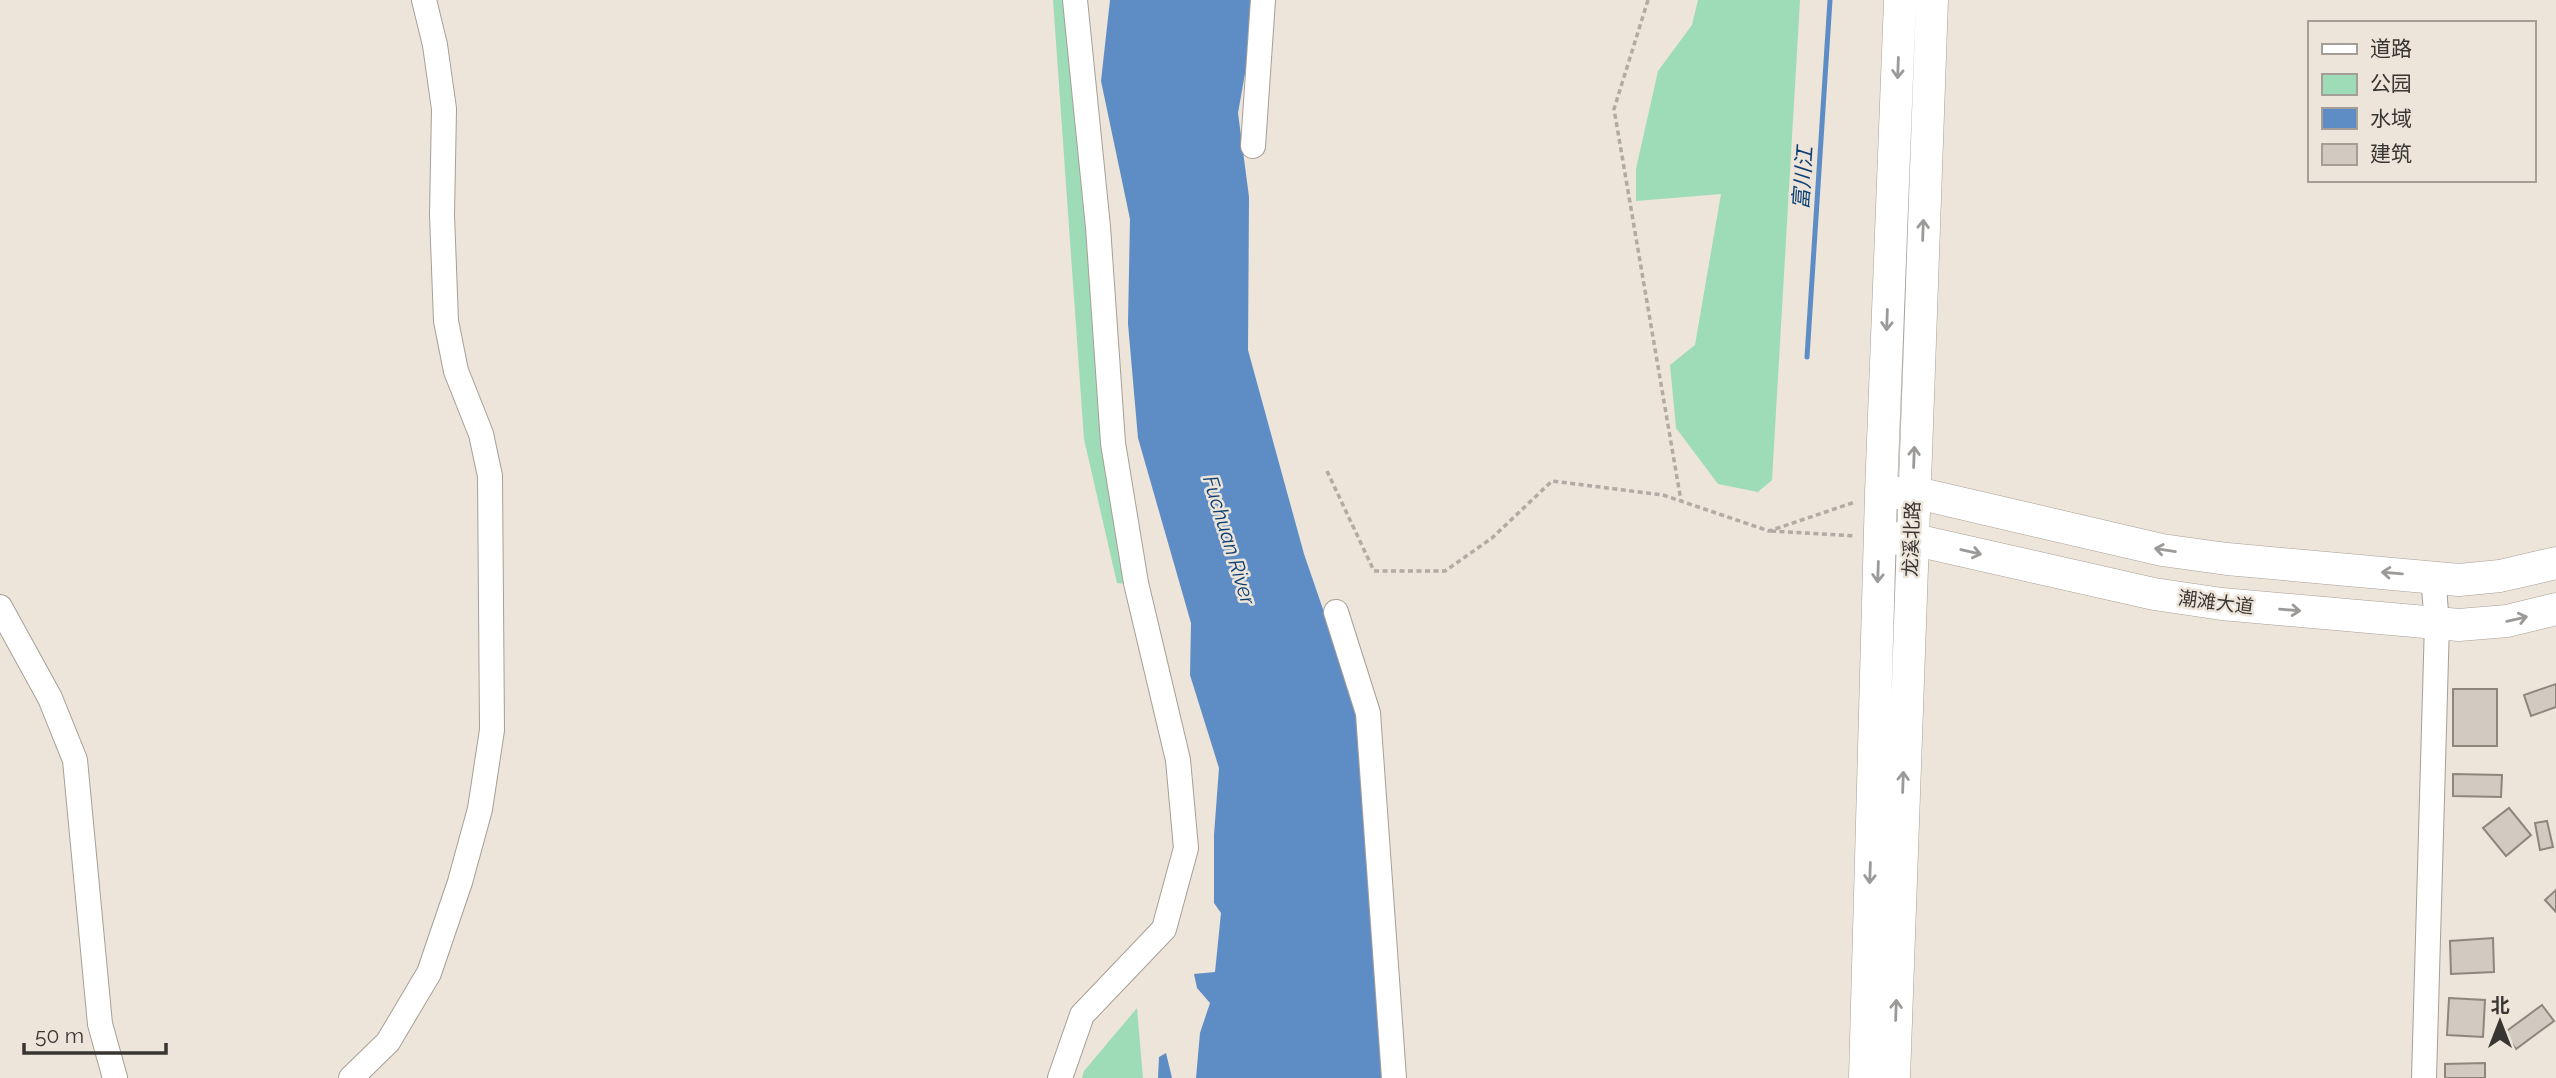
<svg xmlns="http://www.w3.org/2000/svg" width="2556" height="1078" font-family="Raleway,'Noto Sans SC',sans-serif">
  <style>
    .green { fill: #9ddcb7 }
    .water { fill: #5d8dc4 }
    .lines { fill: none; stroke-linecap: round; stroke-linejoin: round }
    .stream { stroke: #5d8dc4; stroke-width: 5 }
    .building { fill: #d2c9c0; stroke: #8e867d; stroke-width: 2 }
    .minor-casing { stroke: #a79f96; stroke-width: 26 }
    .major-casing { stroke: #a79f96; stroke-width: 33 }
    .path { stroke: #b2aaa3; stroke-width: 3.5; stroke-dasharray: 5 3.5; stroke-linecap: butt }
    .minor { stroke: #fff; stroke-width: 24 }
    .major { stroke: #fff; stroke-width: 32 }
    .oneway { stroke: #9c9a98 }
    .labels { text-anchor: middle; stroke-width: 5; stroke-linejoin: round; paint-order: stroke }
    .street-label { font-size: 19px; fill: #393532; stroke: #ede4da }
    .water-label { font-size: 21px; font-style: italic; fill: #0c3f73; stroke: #ede4da }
  </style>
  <rect width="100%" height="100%" fill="#ede4da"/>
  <path class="green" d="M1053 0H1070L1129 584 1117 583 1084 439Z
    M1698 0H1800L1772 480 1758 492 1718 484 1676 428 1670 365 1695 345 1721 194 1636 201V169L1658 71 1692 25Z
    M1137 1008 1143 1078H1082L1084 1071Z"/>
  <path class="water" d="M1110 0H1258L1238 113 1249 197 1248 350 1304 554 1361 720 1388 1078H1196L1200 1033 1210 1003 1197 988 1194 974 1215 972 1221 913 1214 903V835L1219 768 1190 675 1191 623 1138 438 1128 324 1130 219 1101 81Z
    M1166 1053 1172 1078H1158L1159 1057Z"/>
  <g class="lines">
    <path class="stream" d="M1807 357 1830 0"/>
  </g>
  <path class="building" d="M2556 684V707L2531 716 2524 695Z
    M2453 689H2497V746H2453Z
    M2453 774 2502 775 2501 797 2453 796Z
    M2509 808 2531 835 2506 856 2483 828Z
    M2547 821 2553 847 2540 850 2535 823Z
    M2556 890V912L2545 900Z
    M2493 938 2494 972 2451 974 2450 941Z
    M2449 998 2485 1000 2483 1037 2447 1035Z
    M2542 1005 2554 1021 2516 1049 2504 1033Z
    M2485 1063V1078H2445V1064Z"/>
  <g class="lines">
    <defs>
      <path id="minor" d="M1253 146 1263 0
        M0 607 50 698 75 760 100 1024 115 1078
        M1336 612 1368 713 1394 1078
        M351 1078 388 1042 429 973 460 882 480 809 492 730 490 476 481 434 456 371 446 321 442 215 444 109 435 45 424 0
        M1060 1078 1082 1015 1164 929 1186 848 1178 760 1136 583 1113 443 1098 227 1075 0
        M2424 1078 2437 623 2433 577"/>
      <path id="major" d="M1891 493H1917L2162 550 2227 559 2459 580 2500 576 2556 563
        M1891 538 1911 539 2154 594 2222 604 2459 625 2507 621 2556 609
        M1865 1078 1881 493 1900 0
        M1894 1078 1932 0"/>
    </defs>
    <use href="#minor" class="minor-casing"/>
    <use href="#major" class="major-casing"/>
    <path class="path" d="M1648 0 1614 109 1681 501
      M1327 471 1374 571H1445L1492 538 1552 481 1663 495 1769 531 1855 502
      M1771 531 1855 536"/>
    <use href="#minor" class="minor"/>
    <use href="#major" class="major"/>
  </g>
  <defs><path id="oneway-shaft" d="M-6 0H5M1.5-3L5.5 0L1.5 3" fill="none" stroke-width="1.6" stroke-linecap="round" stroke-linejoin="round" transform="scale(1.75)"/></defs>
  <g class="oneway">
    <use href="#oneway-shaft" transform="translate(1898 68) rotate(92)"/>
    <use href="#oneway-shaft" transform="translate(1923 230) rotate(-88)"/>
    <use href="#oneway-shaft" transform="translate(1887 320) rotate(92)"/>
    <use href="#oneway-shaft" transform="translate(1914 457) rotate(-88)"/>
    <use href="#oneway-shaft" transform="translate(2165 550) rotate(-171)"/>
    <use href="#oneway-shaft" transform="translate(1971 552) rotate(13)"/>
    <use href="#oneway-shaft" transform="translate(1878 572) rotate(92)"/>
    <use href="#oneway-shaft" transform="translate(2392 573) rotate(-175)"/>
    <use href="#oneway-shaft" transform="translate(2290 610) rotate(5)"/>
    <use href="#oneway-shaft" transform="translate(2517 619) rotate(-13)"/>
    <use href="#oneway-shaft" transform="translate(1903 782) rotate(-88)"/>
    <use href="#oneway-shaft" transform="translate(1870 873) rotate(92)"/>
    <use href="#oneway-shaft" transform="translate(1896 1010) rotate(-88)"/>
  </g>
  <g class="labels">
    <g class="street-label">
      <text transform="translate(1911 539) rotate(-88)" y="7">龙溪北路</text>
      <text transform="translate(2216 602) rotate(7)" y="7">潮滩大道</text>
    </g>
    <g class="water-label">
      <text transform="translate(1803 178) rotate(-86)" y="7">富川江</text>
      <text transform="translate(1229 540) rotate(73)" y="7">Fuchuan River</text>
    </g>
  </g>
  <rect x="2308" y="21" width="228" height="161" fill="#ede4da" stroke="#a59e97" stroke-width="2"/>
  <rect x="2322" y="44" width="35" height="10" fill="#ffffff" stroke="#a59e97" stroke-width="2"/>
  <text x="2370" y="56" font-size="21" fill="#393532">道路</text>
  <rect x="2322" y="74" width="35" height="21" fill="#9ddcb7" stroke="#a59e97" stroke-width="2"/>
  <text x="2370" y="91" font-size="21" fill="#393532">公园</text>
  <rect x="2322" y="108" width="35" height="21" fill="#5d8dc4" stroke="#a59e97" stroke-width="2"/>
  <text x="2370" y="126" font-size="21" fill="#393532">水域</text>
  <rect x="2322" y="144" width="35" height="21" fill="#d2c9c0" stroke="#a59e97" stroke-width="2"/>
  <text x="2370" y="161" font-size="21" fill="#393532">建筑</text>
  <g transform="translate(2500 1022)" stroke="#ede4da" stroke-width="5" paint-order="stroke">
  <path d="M0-5L12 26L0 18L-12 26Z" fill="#393532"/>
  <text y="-10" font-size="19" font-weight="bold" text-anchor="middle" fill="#393532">北</text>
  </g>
  <path d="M24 1043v10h142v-10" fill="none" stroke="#393532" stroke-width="3.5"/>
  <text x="35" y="1043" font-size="21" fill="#393532" stroke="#ede4da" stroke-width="5" paint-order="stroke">50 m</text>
</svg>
